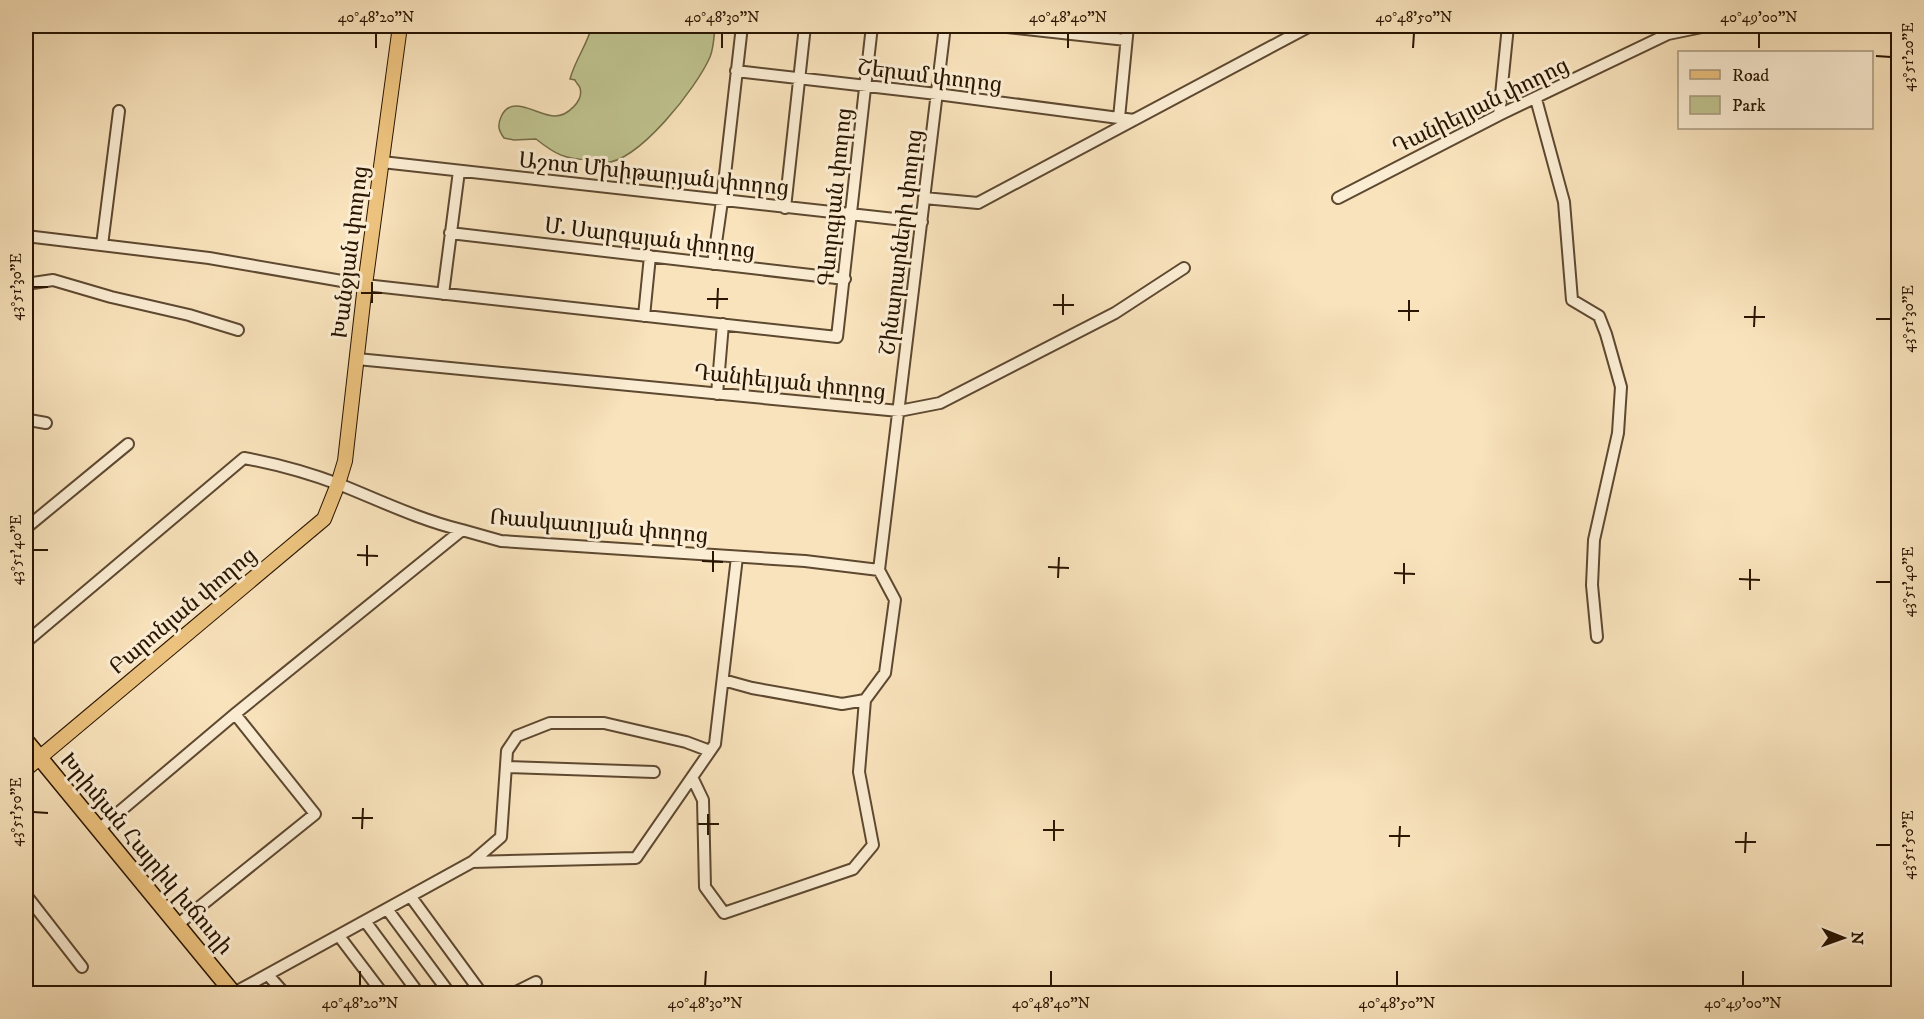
<svg xmlns="http://www.w3.org/2000/svg" width="1924" height="1019" font-family="'IM FELL DW Pica','Noto Serif Armenian',serif">
  <style>
    .green { fill: #bfc38f; stroke: #746c48; stroke-width: 1.5 }
    .lines { fill: none; stroke-linecap: round; stroke-linejoin: round }
    .minor-casing { stroke: #5d4830; stroke-width: 14 }
    .major-casing { stroke: #291501; stroke-width: 16 }
    .highway-casing { stroke: #291501; stroke-width: 18 }
    .minor { stroke: #fbedd3; stroke-width: 10 }
    .major { stroke: #ecc27e; stroke-width: 14 }
    .highway { stroke: #ecc27e; stroke-width: 15 }
    .ticks { fill: none; stroke: #291501; stroke-width: 2 }
    .labels { text-anchor: middle; stroke-width: 6; stroke-linejoin: round; paint-order: stroke }
    .street-label { font-size: 22px; fill: #291501; stroke: #fbedd3 }
    .neatline { fill: none; stroke: #291501; stroke-width: 2 }
    .ticks-label { font-size: 15px; text-anchor: middle; fill: #291501 }
  </style>
  <rect width="100%" height="100%" fill="#f9e3bc"/>
  <filter id="stains"><feTurbulence type="fractalNoise" baseFrequency=".00333" numOctaves="4"/><feColorMatrix values="0 0 0 0 .2 0 0 0 0 .09 0 0 0 0 .02 0 0 0 .5 -.17"/></filter>
  <radialGradient id="worn" r=".72"><stop offset=".6" stop-color="#630" stop-opacity="0"/><stop offset="1" stop-color="#630" stop-opacity=".3"/></radialGradient>
  <path class="green" d="M592 26H715C714 36 714 47 710 57 697 87 639 162 604 163 600 163 595 161 590 160 565 159 556 155 536 139L514 140 504 138C499 131 497 126 501 117 511 93 538 116 555 116 567 116 584 101 580 88 579 85 576 83 575 80L570 79C575 60 587 45 592 26Z"/>
  <g class="lines">
    <defs>
      <path id="minor" d="M998 26 1126 40
        M736 71 937 94 1134 120
        M1536 99 1564 202 1572 300 1599 316 1606 334 1621 387 1618 433 1594 540 1592 585 1597 637
        M1499 115 1508 26
        M1119 118 1128 26
        M382 162 922 222
        M924 198 978 203 1310 26
        M1338 198 1499 115 1668 34 1707 26
        M785 208 805 26
        M450 233 845 279
        M26 236 209 258 365 285 837 337 872 26
        M102 245 119 111
        M713 264 722 201 742 26
        M26 284 53 280 111 297 189 315 238 330
        M443 294 459 171
        M644 316 650 256
        M357 359 899 411 940 403 1115 313 1184 268
        M717 394 723 324
        M26 423 29 420 46 423
        M26 528 128 444
        M879 570 945 26
        M26 642 244 458C277 464 309 473 341 485 381 501 420 520 462 530
        M723 680 752 688 842 704 865 700 885 673 895 600 879 570
        M506 767 654 772
        M692 777 703 800 705 887 724 913 853 869 873 845 859 772 865 700
        M99 829 235 714 462 530 501 541 805 561 879 570
        M472 862 501 837 507 751 517 736 550 723H604L686 742 710 751
        M26 895 82 967
        M411 897 482 994
        M387 909 450 994
        M365 921 419 994
        M177 925 315 814 235 714
        M339 936 383 994
        M268 975 285 994
        M234 993 472 862 636 858 715 744 737 557
        M512 994 536 982"/>
      <path id="major" d="M26 769 324 519 338 484 345 461 365 285 400 26"/>
      <path id="highway" d="M26 741 234 994"/>
    </defs>
    <use href="#minor" class="minor-casing"/>
    <use href="#major" class="major-casing"/>
    <use href="#highway" class="highway-casing"/>
    <use href="#minor" class="minor"/>
    <use href="#major" class="major"/>
    <use href="#highway" class="highway"/>
  </g>
  <path class="ticks" d="M376 48V33M722 48V33M1068 48V33M1413 48 1414 33M1759 48V33M1876 56 1891 57M33 287H48M361 293H382M707 299H728M372 303V282M1053 305H1074M717 309 718 288M1398 311H1419M1063 315V294M1744 317H1765M1876 319H1891M1409 321V300M1754 327 1755 306M33 550H48M357 555 378 556M702 561 723 562M367 566V545M1048 567 1069 568M713 572V551M1394 573 1415 574M1058 578 1059 557M1739 579 1760 580M1876 582H1891M1404 584V563M1750 590V569M33 812 48 813M352 818H373M698 824H719M362 829 363 808M1043 830H1064M708 835V814M1389 836H1410M1054 841V820M1735 842H1756M1876 845H1891M1399 847 1400 826M1745 853 1746 832M360 986V971M705 986 706 971M1051 986V971M1397 986V971M1743 986V971"/>
  <g class="labels">
    <g class="street-label">
      <text transform="translate(930 75) rotate(7)" y="8">Շերամ փողոց</text>
      <text transform="translate(1480 105) rotate(-26)" y="8">Դանիելյան փողոց</text>
      <text transform="translate(654 173) rotate(6)" y="8">Աշոտ Մխիթարյան փողոց</text>
      <text transform="translate(834 197) rotate(-84)" y="8">Գևորգյան փողոց</text>
      <text transform="translate(650 237) rotate(7)" y="8">Մ. Սարգսյան փողոց</text>
      <text transform="translate(900 242) rotate(-83)" y="8">Շինարարների փողոց</text>
      <text transform="translate(349 252) rotate(-83)" y="8">Խանջյան փողոց</text>
      <text transform="translate(790 381) rotate(6)" y="8">Դանիելյան փողոց</text>
      <text transform="translate(599 525) rotate(5)" y="8">Ռասկատլյան փողոց</text>
      <text transform="translate(182 610) rotate(-40)" y="8">Բարոնյան փողոց</text>
      <text transform="translate(147 853) rotate(50)" y="8">Խրիմյան Հայրիկ խճուղի</text>
    </g>
  </g>
  <rect width="1924" height="1019" fill="none" stroke="#f9e3bc" stroke-width="66"/>
  <rect x="1678" y="51" width="195" height="78" fill="#fbedd3" stroke="#a7977f" stroke-width="1.5"/>
  <rect x="1690" y="70" width="30" height="9" fill="#ecc27e" stroke="#a7977f" stroke-width="1.5"/>
  <text x="1732" y="81" font-size="18" fill="#291501">Road</text>
  <rect x="1690" y="96" width="30" height="18" fill="#bfc38f" stroke="#a7977f" stroke-width="1.5"/>
  <text x="1732" y="111" font-size="18" fill="#291501">Park</text>
  <g transform="translate(1843 938) rotate(91)" stroke="#fbedd3" stroke-width="4.5" paint-order="stroke">
  <path d="M0-4.5L10 22L0 15L-10 22Z" fill="#291501"/>
  <text y="-9" font-size="16" font-weight="bold" text-anchor="middle" fill="#291501">N</text>
  </g>
  <rect x="33" y="33" width="1858" height="953" class="neatline"/>
  <g class="ticks-label">
    <text x="376" y="22">40°48'20"N</text>
    <text x="722" y="22">40°48'30"N</text>
    <text x="1068" y="22">40°48'40"N</text>
    <text x="1414" y="22">40°48'50"N</text>
    <text x="1759" y="22">40°49'00"N</text>
    <text transform="translate(1908 57) rotate(-90)" y="5">43°51'20"E</text>
    <text transform="translate(16 287) rotate(-90)" y="5">43°51'30"E</text>
    <text transform="translate(1908 319) rotate(-90)" y="5">43°51'30"E</text>
    <text transform="translate(16 550) rotate(-90)" y="5">43°51'40"E</text>
    <text transform="translate(1908 582) rotate(-90)" y="5">43°51'40"E</text>
    <text transform="translate(16 812) rotate(-90)" y="5">43°51'50"E</text>
    <text transform="translate(1908 845) rotate(-90)" y="5">43°51'50"E</text>
    <text x="360" y="1008">40°48'20"N</text>
    <text x="705" y="1008">40°48'30"N</text>
    <text x="1051" y="1008">40°48'40"N</text>
    <text x="1397" y="1008">40°48'50"N</text>
    <text x="1743" y="1008">40°49'00"N</text>
  </g>
  <rect width="100%" height="100%" filter="url(#stains)"/>
  <rect width="100%" height="100%" fill="url(#worn)"/>
</svg>
